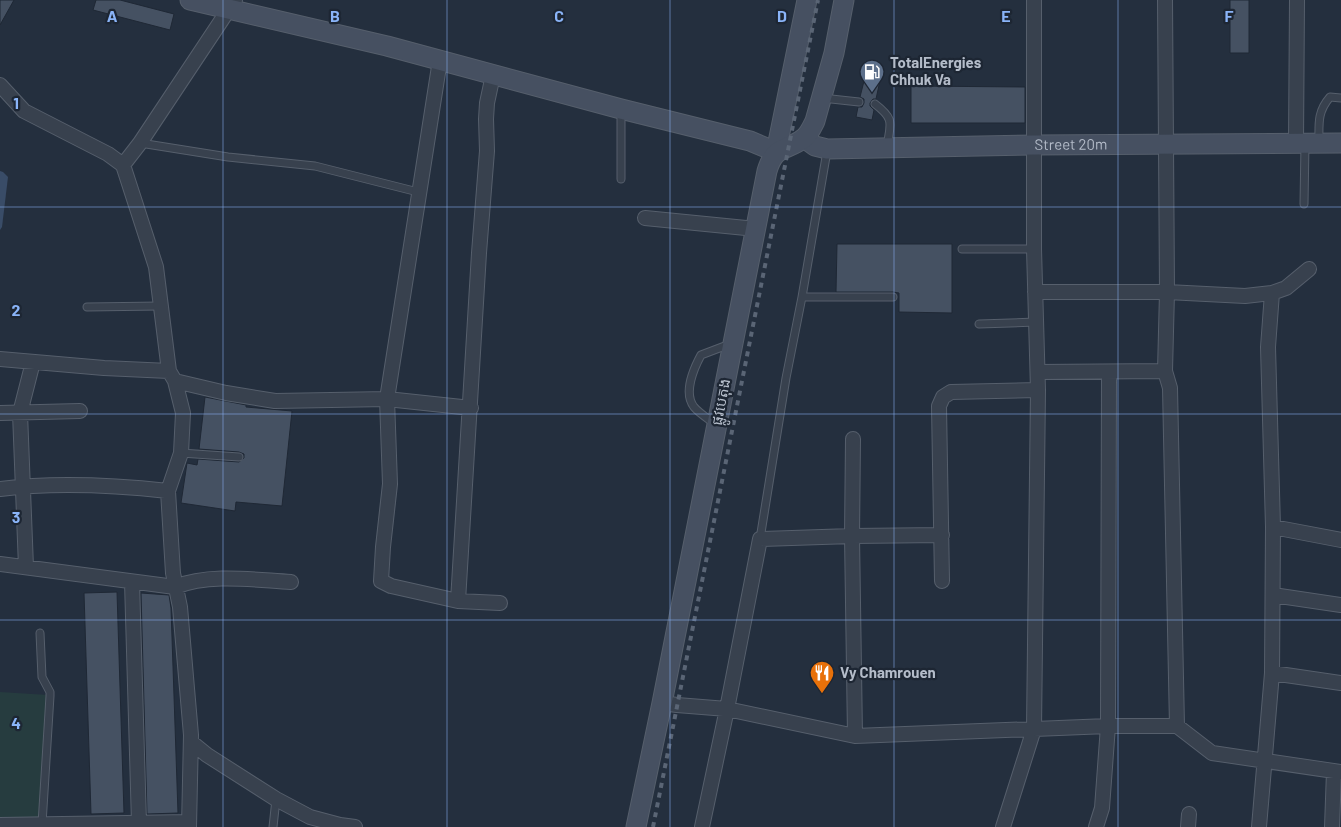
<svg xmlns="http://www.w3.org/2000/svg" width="1341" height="827" font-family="Barlow,'Noto Sans Khmer',sans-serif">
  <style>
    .green { fill: #263c3f }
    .water { fill: #394c67 }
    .building { fill: #455162; stroke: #1f2835 }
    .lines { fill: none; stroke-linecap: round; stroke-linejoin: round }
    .lane-casing { stroke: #565f6c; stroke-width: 9 }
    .street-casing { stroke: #565f6c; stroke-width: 16 }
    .secondary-casing { stroke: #565f6c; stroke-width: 21 }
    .lane { stroke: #38414e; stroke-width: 7 }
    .street { stroke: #38414e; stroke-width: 14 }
    .secondary { stroke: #465061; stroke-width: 19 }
    .rail { stroke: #5a6575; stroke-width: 4; stroke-dasharray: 5 5; stroke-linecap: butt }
    .grid { fill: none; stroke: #8ab4f8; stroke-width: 1; stroke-opacity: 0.55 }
    .labels { text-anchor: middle; stroke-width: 4.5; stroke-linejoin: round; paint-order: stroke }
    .poi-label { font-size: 15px; font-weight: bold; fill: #b4bcc9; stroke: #1d2633; text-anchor: start }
    .street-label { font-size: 15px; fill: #b4bcc9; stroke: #1d2633 }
    .grid-label { font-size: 16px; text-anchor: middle; font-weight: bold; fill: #8ab4f8; stroke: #1d2633; stroke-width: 4.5; stroke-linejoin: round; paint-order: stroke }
  </style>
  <rect width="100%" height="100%" fill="#242f3e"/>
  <path class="green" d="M0 692 48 695 40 823 0 820Z"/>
  <path class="water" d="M0 171 3 172 8 177 2 227 0 230Z"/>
  <path class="building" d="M0 0H14L0 25Z
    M96 0H120L174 14 170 30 93 10Z
    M1230 0H1249V53H1230Z
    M866 73 881 76 876 99H873L870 103V106L874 110 872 120 856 117 858 107H862L864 103V99L860 97Z
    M911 86 1025 87V123H911Z
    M837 244H952V313L899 312V293L893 292H836Z
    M205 397 246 405V407L292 411 282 506 236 502 235 511 181 503 187 463 197 465 198 459 239 462 244 458V454L239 452 199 449Z
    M117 592 124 813 91 814 84 593Z
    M141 593 169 595 171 608 178 813 147 814Z"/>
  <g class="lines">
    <defs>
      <path id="lane" d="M822 98 859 102
        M875 104C896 120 890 124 887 147
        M621 109V179
        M140 143 228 157 315 166 418 192
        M1319 143C1319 124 1317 112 1330 97L1341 98
        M827 151 802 297H893
        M1304 204 1305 144
        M962 249H1034
        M87 307 160 306
        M979 324 1036 322
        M716 425C709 419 700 414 694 407 683 393 694 368 701 355L730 344
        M181 453 239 457
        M760 539 786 378 802 297
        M40 633 42 677 50 692V696L42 824
        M273 827 276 799"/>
      <path id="street" d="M1165 0 1167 292 1165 371 1170 388 1177 726
        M440 60 387 399 390 484 383 547 381 581 391 586 458 601 500 603
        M0 85 24 111 108 154 123 165 156 267 169 371 175 381 183 413 181 453 168 491 173 573 180 607 191 735 189 827
        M1296 143 1297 0
        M123 165 140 143 235 0
        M645 218 756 229
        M1035 292H1167L1245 296 1272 293 1286 288 1309 269
        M0 359 104 368 169 371
        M1038 372 1165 371
        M175 381 226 393 275 401 387 399 471 408
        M0 413 80 411
        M853 439 852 536 855 736
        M0 489C55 482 113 485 168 491
        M1273 527 1341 540
        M0 564 175 587C210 573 254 580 291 582
        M26 567 20 413 33 362
        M942 581 939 406 943 397 951 392 1038 390
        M132 582 139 823
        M1273 595 1341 605
        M458 601 479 253 487 151 486 119 487 103 493 75
        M1272 673 1341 683
        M662 703 677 705 727 709 855 736 1108 726H1177L1212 753 1341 772
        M191 742 207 755 276 799 310 817 340 825 355 827
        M0 825 189 822
        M702 827 727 709 760 539 852 536 942 535
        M1003 827 1034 729 1038 390 1034 249V0
        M1096 827 1102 808 1108 726 1109 372
        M1188 827 1189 814
        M1259 827 1272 673 1273 527 1268 347 1272 293
        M1332 827 1334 771"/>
      <g id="secondary">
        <path d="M190 0 387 46 621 109 750 141 776 152 807 0"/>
        <path id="s1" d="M804 138 815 146 827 149 1035 145 1341 143"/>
        <path d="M636 827 662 703 767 171C775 144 786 152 804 138 809 134 812 127 815 121L834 53 844 0"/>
      </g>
    </defs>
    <use href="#lane" class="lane-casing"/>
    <use href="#street" class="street-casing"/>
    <use href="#secondary" class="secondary-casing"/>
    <use href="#lane" class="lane"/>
    <use href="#street" class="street"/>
    <use href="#secondary" class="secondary"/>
    <path class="rail" d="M653 827 818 0"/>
  </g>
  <path class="grid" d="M223 0V827M447 0V827M670 0V827M894 0V827M1118 0V827M0 207H1341M0 414H1341M0 620H1341"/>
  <defs>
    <symbol id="fuel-pin" viewBox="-11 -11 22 30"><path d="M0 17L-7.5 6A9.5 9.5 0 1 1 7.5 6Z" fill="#5c6f8a" stroke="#1d2633"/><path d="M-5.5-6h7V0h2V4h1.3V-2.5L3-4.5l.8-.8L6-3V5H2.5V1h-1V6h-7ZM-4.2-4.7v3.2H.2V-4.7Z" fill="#fff"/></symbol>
    <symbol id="restaurant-pin" viewBox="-11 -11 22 30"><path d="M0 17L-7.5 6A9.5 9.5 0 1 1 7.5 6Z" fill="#e8710a" stroke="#1d2633"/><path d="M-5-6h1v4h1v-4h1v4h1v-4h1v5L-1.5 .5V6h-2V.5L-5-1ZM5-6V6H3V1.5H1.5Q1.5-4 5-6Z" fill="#fff"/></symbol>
  </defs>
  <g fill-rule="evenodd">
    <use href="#fuel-pin" x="858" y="58" width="28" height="38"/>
    <use href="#restaurant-pin" x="808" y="659" width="28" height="38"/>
  </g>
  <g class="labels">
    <g class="poi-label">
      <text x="890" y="68">TotalEnergies<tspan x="890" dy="17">Chhuk Va</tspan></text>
      <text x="840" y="678">Vy Chamrouen</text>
    </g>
    <g class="street-label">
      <text dy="5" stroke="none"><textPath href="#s1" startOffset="270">Street 20m</textPath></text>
      <text transform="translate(721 402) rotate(-79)" y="5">ផ្លូវបេតុង</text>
    </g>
  </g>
  <g class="grid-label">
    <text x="112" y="22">A</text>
    <text x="335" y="22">B</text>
    <text x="559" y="22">C</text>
    <text x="782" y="22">D</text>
    <text x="1006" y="22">E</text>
    <text x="1229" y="22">F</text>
    <text x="16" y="109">1</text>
    <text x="16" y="316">2</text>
    <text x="16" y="523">3</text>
    <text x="16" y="729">4</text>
  </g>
</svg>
